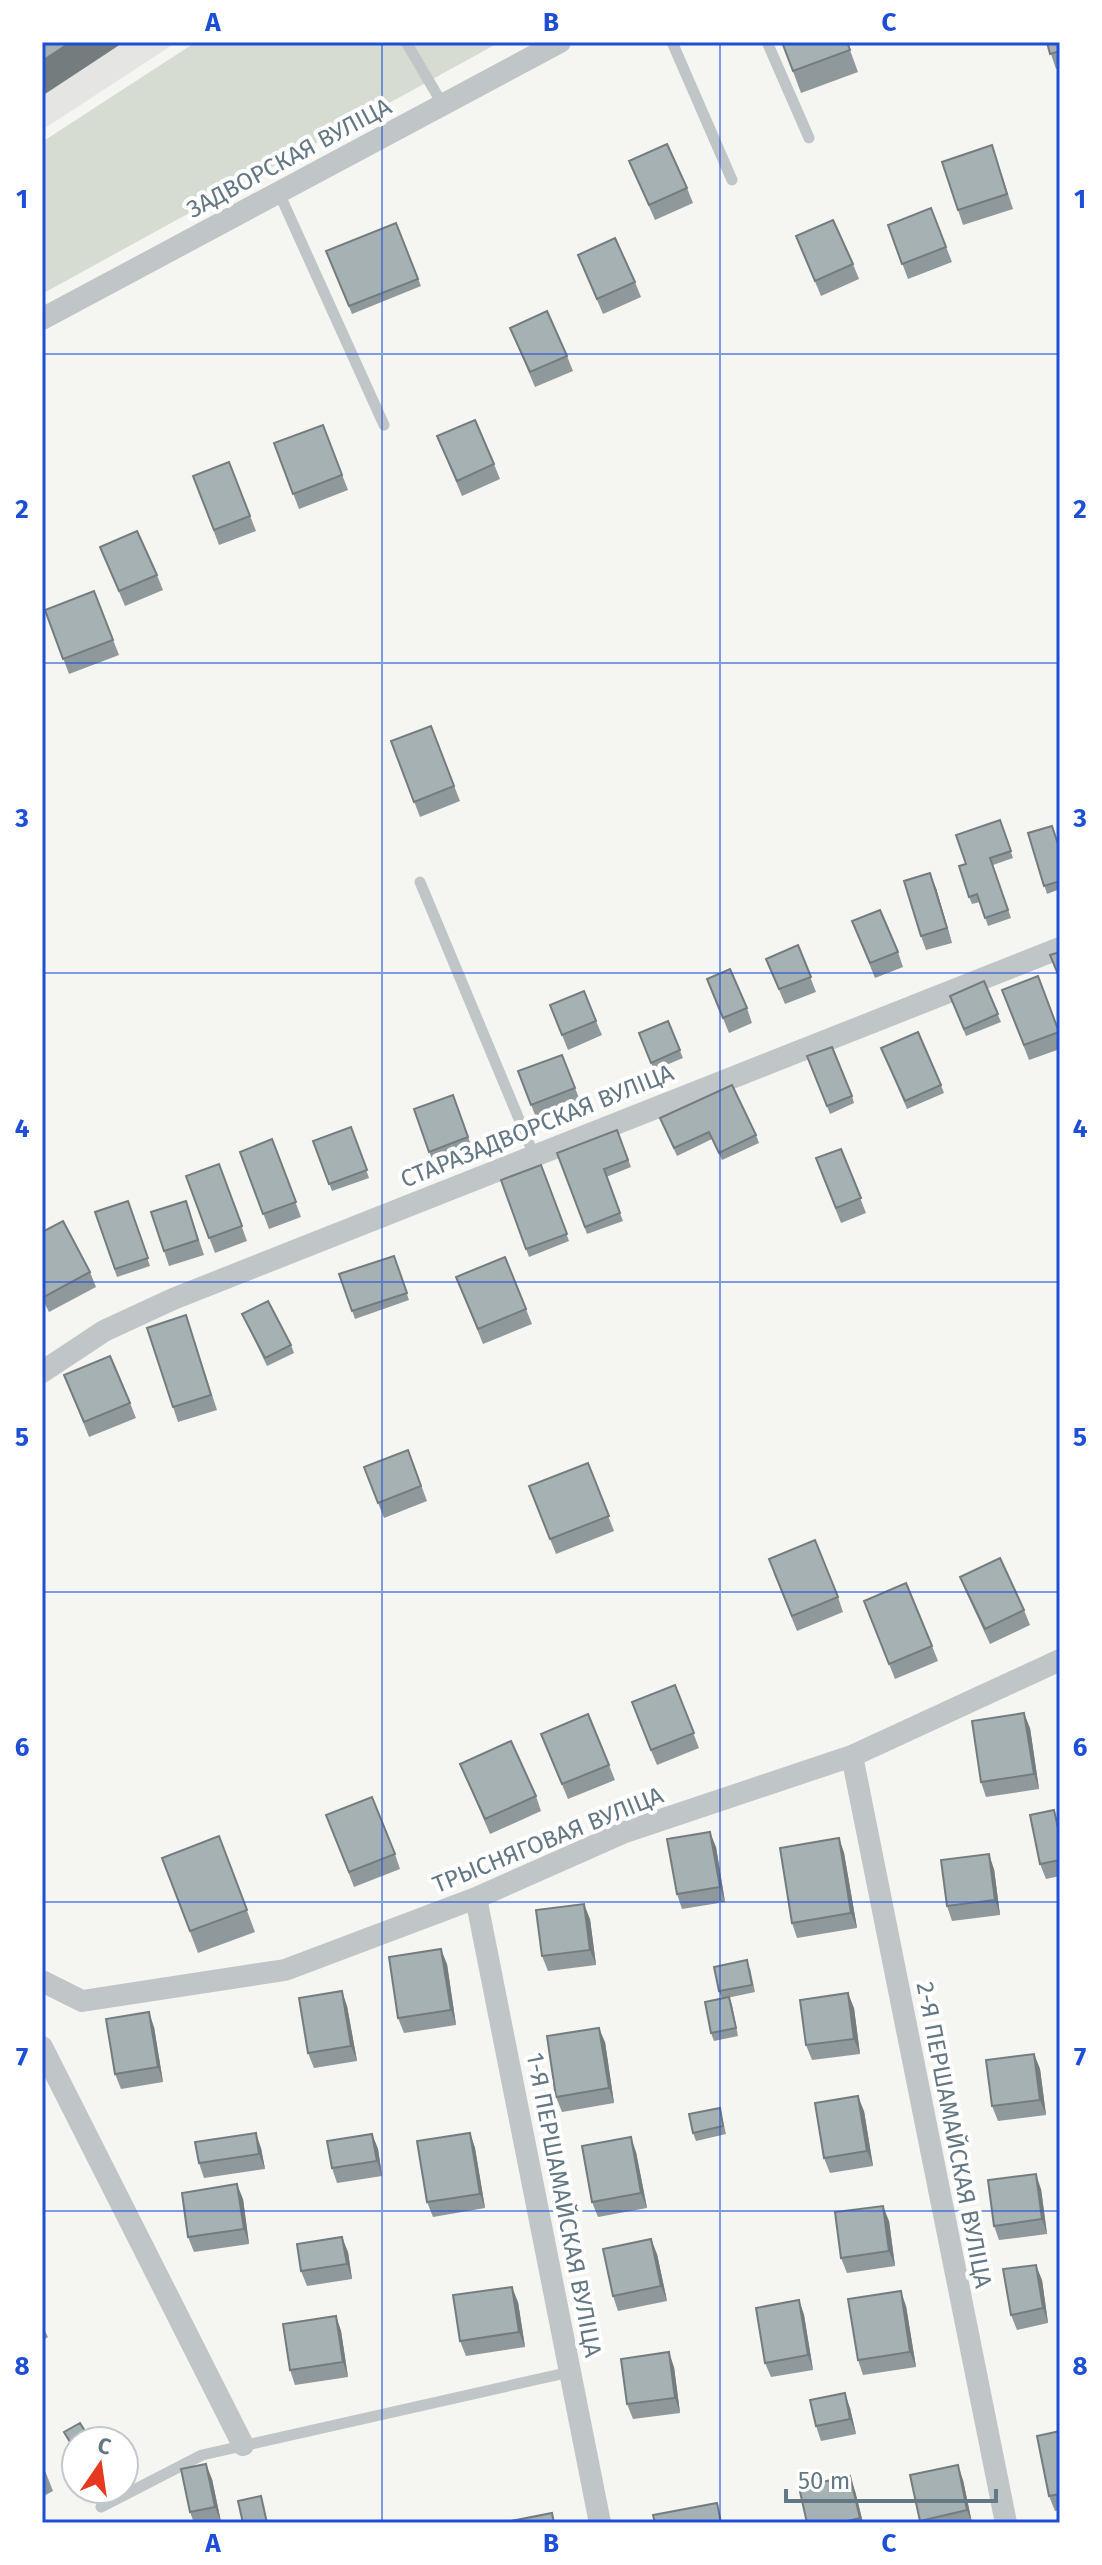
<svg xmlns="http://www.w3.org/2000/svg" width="1102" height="2565" font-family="'Fira Sans',sans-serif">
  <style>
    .built { fill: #e5e6e4 }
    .green { fill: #d6dcd2 }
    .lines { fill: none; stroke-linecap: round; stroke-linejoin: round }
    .lane { stroke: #c0c5c7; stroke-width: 11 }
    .street { stroke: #c0c5c7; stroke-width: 22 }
    .wall { fill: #8f989b }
    .shaded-wall { fill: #747c7e }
    .building { fill: #a6b1b4; stroke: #747c7e; stroke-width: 2 }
    .grid { fill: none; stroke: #1d4ed8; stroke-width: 2; stroke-opacity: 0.55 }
    .labels { text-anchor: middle; stroke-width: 8; stroke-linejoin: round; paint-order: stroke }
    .street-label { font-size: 24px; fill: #637883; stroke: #fff }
    .neatline { fill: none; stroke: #1d4ed8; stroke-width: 3 }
    .grid-label { font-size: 26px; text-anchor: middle; font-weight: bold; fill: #1d4ed8 }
  </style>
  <rect width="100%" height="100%" fill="#f5f5f1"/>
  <path class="built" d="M42 42H177L42 130Z"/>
  <path class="green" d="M196 42H500L42 294V142Z"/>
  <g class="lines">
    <path class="lane" d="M406 42 443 105
      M672 42 732 180
      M767 42 809 138
      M279 193 384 425
      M420 882 534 1155
      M101 2507 202 2455 570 2372"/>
    <path class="street" d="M42 319 560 42
      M42 1372 104 1331 173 1299 1060 948
      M852 1756 1006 2523
      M476 1898 600 2523
      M42 1981 82 2001 285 1970 476 1898 625 1832 852 1756 1060 1660
      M42 2047 243 2445"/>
  </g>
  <path class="wall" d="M782 42H847L858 72 801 93Z
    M1047 42H1060V68L1056 69Z
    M997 160 1013 209 963 225 942 162Z
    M629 161 687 188 693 203 655 220Z
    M931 208 952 262 908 279 888 225Z
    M396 223 421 286 352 314 326 251Z
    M796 236 853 264 859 279 821 296Z
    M578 255 635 282 641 297 603 314Z
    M510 328 567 356 573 371 535 387Z
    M323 425 348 490 299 509 274 443Z
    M437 436 494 464 500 479 462 496Z
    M229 462 256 531 219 545 193 476Z
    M100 547 157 575 163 590 125 606Z
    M94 591 119 655 69 674 45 610Z
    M431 726 460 801 420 817 391 741Z
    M1000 820 1013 858 993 865 1011 918 988 926 980 902 972 904 969 897 966 864Z
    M1028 833 1058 844 1060 843V889L1047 894Z
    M936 888 952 943 926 950 921 936Z
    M852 921 898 952 903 967 875 978Z
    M798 945 816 992 785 1004 766 959Z
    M1038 976 1060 1034V1049L1029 1060 1002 990Z
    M707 979 747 1008 752 1023 729 1033Z
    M984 981 1001 1022 966 1036 950 996Z
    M550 1005 596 1021 602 1035 568 1050Z
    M668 1021 683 1058 654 1070 639 1033Z
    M562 1055 581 1103 537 1120 518 1071Z
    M884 1055 941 1085 944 1093 907 1109Z
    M807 1056 852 1096 854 1103 830 1114Z
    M453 1095 471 1145 432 1159 414 1109Z
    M660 1118 756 1135 759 1143 722 1160 712 1139 677 1156Z
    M351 1127 369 1178 332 1191 313 1141Z
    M617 1130 631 1167 606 1177 623 1221 587 1234 557 1153Z
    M272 1139 301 1217 269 1229 240 1152Z
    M841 1149 866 1213 841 1223 821 1173Z
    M219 1164 247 1241 215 1253 186 1176Z
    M541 1165 569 1241 529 1257 501 1180Z
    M128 1201 150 1266 117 1277 95 1212Z
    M186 1201 204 1255 169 1266 151 1212Z
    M42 1232 90 1272 96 1287 49 1312 42 1298Z
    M394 1256 409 1300 355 1319 339 1274Z
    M456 1277 526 1309 532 1324 483 1344Z
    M242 1314 291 1345 294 1353 267 1366Z
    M191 1330 217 1410 178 1422 173 1407Z
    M64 1375 130 1403 136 1418 89 1437Z
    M408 1450 427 1501 384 1518 364 1467Z
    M588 1463 614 1531 556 1554 529 1486Z
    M774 1574 838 1597 843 1612 797 1631Z
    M960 1577 1024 1610 1030 1625 990 1644 966 1592Z
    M864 1601 932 1646 938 1661 895 1679Z
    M675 1685 699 1748 657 1765 637 1717Z
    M1030 1728 1039 1789 986 1797 981 1782Z
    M541 1734 609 1765 615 1780 568 1799Z
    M460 1764 536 1796 541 1811 490 1834Z
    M1054 1810 1060 1827V1876L1046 1879 1040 1864Z
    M326 1815 395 1854 400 1869 354 1887Z
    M219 1836 255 1932 198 1953 162 1858Z
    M839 1838 844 1853 857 1928 797 1938 792 1923Z
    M716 1847 725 1902 682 1909 677 1894Z
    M994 1869 1000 1915 952 1921 947 1906Z
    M590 1919 596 1965 548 1971 542 1956Z
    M447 1964 456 2025 404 2033 398 2018Z
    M750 1968 755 1992 722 1999 719 1991Z
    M729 1997 738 2036 714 2041 711 2033Z
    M347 2006 357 2061 314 2068 308 2053Z
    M854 2008 860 2054 812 2060 806 2045Z
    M154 2027 163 2082 121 2089 115 2074Z
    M605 2042 614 2103 562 2112 556 2097Z
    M1034 2054 1040 2069 1046 2115 998 2121 992 2106Z
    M720 2108 726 2134 696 2141 693 2133Z
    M864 2111 873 2166 830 2173 824 2158Z
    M470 2133 475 2148 485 2208 433 2217 427 2202Z
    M372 2134 378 2149 382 2176 337 2183 332 2168Z
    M261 2148 265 2169 204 2178 199 2163Z
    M636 2152 647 2208 598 2217 592 2202Z
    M1041 2189 1047 2234 999 2240 994 2226Z
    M243 2199 249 2244 194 2252 188 2237Z
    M889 2221 895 2266 847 2273 841 2258Z
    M348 2252 352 2279 307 2286 301 2271Z
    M657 2254 667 2301 618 2311 613 2296Z
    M1042 2280 1048 2323 1017 2330 1011 2315Z
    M799 2300 804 2315 813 2370 771 2377 765 2363Z
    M518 2302 525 2347 466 2356 460 2341Z
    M906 2306 916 2367 863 2375 858 2360Z
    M336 2316 341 2331 348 2377 295 2385 290 2370Z
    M42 2325 48 2337 42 2341Z
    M674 2367 680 2413 633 2419 627 2404Z
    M850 2408 856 2434 821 2441 816 2426Z
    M1060 2431V2510L1055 2511 1049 2496Z
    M42 2463 53 2491 42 2497Z
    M910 2475 963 2480 972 2523H921Z
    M212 2479 221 2522 194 2523 190 2512Z
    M855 2491 863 2523H807Z"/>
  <path class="shaded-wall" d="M71 42H124L42 96V61Z
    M930 873 936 888 952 943 947 928Z
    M1024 1713 1030 1728 1039 1789 1034 1774Z
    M710 1832 716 1847 725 1902 720 1887Z
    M839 1838 844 1853 857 1928 851 1913Z
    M989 1854 994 1869 1000 1915 995 1900Z
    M584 1904 590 1919 596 1965 590 1950Z
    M441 1949 447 1964 456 2025 451 2010Z
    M342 1991 347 2006 357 2061 351 2046Z
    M848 1993 854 2008 860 2054 854 2039Z
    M729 1997 732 2005 738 2036 736 2028Z
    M149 2012 154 2027 163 2082 158 2067Z
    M599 2028 605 2042 614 2103 609 2088Z
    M1034 2054 1040 2069 1046 2115 1040 2100Z
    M858 2096 864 2111 873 2166 867 2151Z
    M256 2133 261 2148 265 2169 259 2154Z
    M470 2133 475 2148 485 2208 480 2194Z
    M372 2134 378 2149 382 2176 377 2161Z
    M631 2137 636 2152 647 2208 641 2193Z
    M1036 2174 1041 2189 1047 2234 1042 2219Z
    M237 2184 243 2199 249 2244 244 2229Z
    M883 2206 889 2221 895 2266 889 2251Z
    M342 2237 348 2252 352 2279 347 2264Z
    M651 2239 657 2254 667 2301 661 2286Z
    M1036 2265 1042 2280 1048 2323 1043 2308Z
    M512 2287 518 2302 525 2347 519 2332Z
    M901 2291 906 2306 916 2367 910 2352Z
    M799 2300 804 2315 813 2370 808 2355Z
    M336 2316 341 2331 348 2377 343 2362Z
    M669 2352 674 2367 680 2413 675 2398Z
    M845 2393 850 2408 856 2434 850 2419Z
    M206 2464 212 2479 221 2522 215 2507Z
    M958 2465 963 2480 972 2523 967 2510Z
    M850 2476 855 2491 863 2523H861L860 2518Z"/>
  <path class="building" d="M42 42H71L42 61Z
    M782 42H847L850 50 793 71Z
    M1047 42H1060V51L1050 54Z
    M667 144 687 188 649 205 629 161Z
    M992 145 1007 194 958 210 942 162Z
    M931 208 946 247 902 264 888 225Z
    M833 220 853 264 815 281 796 236Z
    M396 223 418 279 349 306 326 251Z
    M615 238 635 282 597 299 578 255Z
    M547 311 567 356 530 372 510 328Z
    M475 420 494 464 457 481 437 436Z
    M323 425 342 475 293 494 274 443Z
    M229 462 250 516 214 530 193 476Z
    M137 531 157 575 119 591 100 547Z
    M94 591 113 640 63 659 45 610Z
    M431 726 454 786 414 802 391 741Z
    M1000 820 1011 851 990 858 1008 910 985 918 977 894 969 897 959 866 966 864 956 835Z
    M1052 826 1058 844 1060 843V881L1044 886 1028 833Z
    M930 873 947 928 921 936 904 881Z
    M880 910 898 952 870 963 852 921Z
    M798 945 811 977 779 989 766 959Z
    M1060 952V979L1050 955Z
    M730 969 747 1008 723 1018 707 979Z
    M1038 976 1059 1032 1024 1045 1002 990Z
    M984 981 998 1014 964 1029 950 996Z
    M584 991 596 1021 562 1035 550 1005Z
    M668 1021 680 1050 651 1063 639 1033Z
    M918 1032 941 1085 905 1101 881 1048Z
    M832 1047 852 1096 827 1106 807 1056Z
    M562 1055 575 1088 531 1105 518 1071Z
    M732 1085 756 1135 719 1153 709 1132 674 1148 660 1118Z
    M453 1095 468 1137 429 1152 414 1109Z
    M351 1127 367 1170 329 1184 313 1141Z
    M617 1130 628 1160 604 1169 620 1213 585 1227 557 1153Z
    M272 1139 296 1202 263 1214 240 1152Z
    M841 1149 861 1198 836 1208 816 1158Z
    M219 1164 242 1226 209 1238 186 1176Z
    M541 1165 567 1234 526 1249 501 1180Z
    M128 1201 148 1258 115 1269 95 1212Z
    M186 1201 198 1240 164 1251 151 1212Z
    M63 1221 90 1272 44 1297 42 1293V1232Z
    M394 1256 407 1293 352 1311 339 1274Z
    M505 1257 526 1309 478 1329 456 1277Z
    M268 1301 291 1345 265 1358 242 1314Z
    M186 1315 211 1395 173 1407 147 1328Z
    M110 1356 130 1403 84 1422 64 1375Z
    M408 1450 421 1486 378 1503 364 1467Z
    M588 1463 609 1516 550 1539 529 1486Z
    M815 1540 838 1597 792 1616 769 1559Z
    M1000 1558 1024 1610 985 1629 960 1577Z
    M906 1583 932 1646 889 1664 864 1601Z
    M675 1685 694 1733 651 1750 632 1702Z
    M1024 1713 1034 1774 981 1782 972 1721Z
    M588 1714 609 1765 562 1784 541 1734Z
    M511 1741 536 1796 485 1819 460 1764Z
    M372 1797 395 1854 349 1872 326 1815Z
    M1054 1810 1060 1837V1860L1040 1864 1030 1815Z
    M710 1832 720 1887 677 1894 667 1839Z
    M219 1836 247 1910 190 1931 162 1858Z
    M839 1838 851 1913 792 1923 780 1848Z
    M989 1854 995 1900 947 1906 941 1860Z
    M584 1904 590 1950 542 1956 536 1910Z
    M441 1949 451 2010 398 2018 389 1957Z
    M747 1960 752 1985 719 1991 714 1967Z
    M342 1991 351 2046 308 2053 299 1998Z
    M848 1993 854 2039 806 2045 800 2000Z
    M729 1997 736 2028 711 2033 705 2002Z
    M149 2012 158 2067 115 2074 106 2019Z
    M599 2028 609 2088 556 2097 547 2036Z
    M1034 2054 1040 2100 992 2106 986 2060Z
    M858 2096 867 2151 824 2158 815 2103Z
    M720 2108 723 2126 693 2133 689 2114Z
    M256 2133 259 2154 199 2163 195 2142Z
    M470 2133 480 2194 427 2202 417 2141Z
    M372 2134 377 2161 332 2168 327 2141Z
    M631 2137 641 2193 592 2202 582 2146Z
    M1036 2174 1042 2219 994 2226 988 2180Z
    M237 2184 244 2229 188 2237 182 2193Z
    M883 2206 889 2251 841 2258 835 2212Z
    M342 2237 347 2264 301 2271 297 2244Z
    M651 2239 661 2286 613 2296 603 2249Z
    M1036 2265 1043 2308 1011 2315 1003 2269Z
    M512 2287 519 2332 460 2341 453 2295Z
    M901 2291 910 2352 858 2360 848 2299Z
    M799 2300 808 2355 765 2363 756 2308Z
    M336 2316 343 2362 290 2370 283 2324Z
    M669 2352 675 2398 627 2404 621 2359Z
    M845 2393 850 2419 816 2426 810 2400Z
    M80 2423 91 2441H76V2452L64 2432Z
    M1060 2431V2494L1049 2496 1037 2436Z
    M206 2464 215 2507 190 2512 181 2469Z
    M958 2465 967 2510 920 2521 910 2475Z
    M850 2476 860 2518 839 2523H807L799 2487Z
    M261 2496 267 2523H243L238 2501Z
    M717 2503 721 2523H655L653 2515Z
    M552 2513 554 2523H501Z"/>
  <path class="grid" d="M382 42V2523M720 42V2523M42 354H1060M42 663H1060M42 973H1060M42 1282H1060M42 1592H1060M42 1902H1060M42 2211H1060"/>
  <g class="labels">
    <g class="street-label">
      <text transform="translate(289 158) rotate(-28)" y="8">ЗАДВОРСКАЯ ВУЛІЦА</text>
      <text transform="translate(537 1126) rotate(-22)" y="8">СТАРАЗАДВОРСКАЯ ВУЛІЦА</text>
      <text transform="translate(548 1840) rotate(-22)" y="8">ТРЫСНЯГОВАЯ ВУЛІЦА</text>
      <text transform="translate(954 2135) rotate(79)" y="8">2-Я ПЕРШАМАЙСКАЯ ВУЛІЦА</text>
      <text transform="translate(564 2205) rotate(79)" y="8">1-Я ПЕРШАМАЙСКАЯ ВУЛІЦА</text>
    </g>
  </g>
  <rect width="1102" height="2565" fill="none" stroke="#ffffff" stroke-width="88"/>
  <g transform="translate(100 2465) rotate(13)"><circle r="38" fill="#ffffff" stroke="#c1c9cd" stroke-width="2"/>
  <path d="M0-6L14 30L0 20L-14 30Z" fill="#e6391f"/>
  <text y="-12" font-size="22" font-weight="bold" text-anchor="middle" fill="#637883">С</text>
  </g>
  <path d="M786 2489v12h210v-12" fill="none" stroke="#637883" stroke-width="4"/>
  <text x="798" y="2489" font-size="24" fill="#637883" stroke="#ffffff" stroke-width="6" paint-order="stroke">50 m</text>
  <rect x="44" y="44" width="1014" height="2477" class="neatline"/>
  <g class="grid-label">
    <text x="213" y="31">A</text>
    <text x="551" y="31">B</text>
    <text x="889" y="31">C</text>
    <text x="22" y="208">1</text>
    <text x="1080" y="208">1</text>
    <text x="22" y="518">2</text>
    <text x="1080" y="518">2</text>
    <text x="22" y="827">3</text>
    <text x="1080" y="827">3</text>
    <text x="22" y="1137">4</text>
    <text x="1080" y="1137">4</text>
    <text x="22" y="1446">5</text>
    <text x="1080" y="1446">5</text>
    <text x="22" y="1756">6</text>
    <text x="1080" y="1756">6</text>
    <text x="22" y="2066">7</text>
    <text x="1080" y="2066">7</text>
    <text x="22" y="2375">8</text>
    <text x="1080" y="2375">8</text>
    <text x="213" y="2552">A</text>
    <text x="551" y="2552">B</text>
    <text x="889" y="2552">C</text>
  </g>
</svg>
